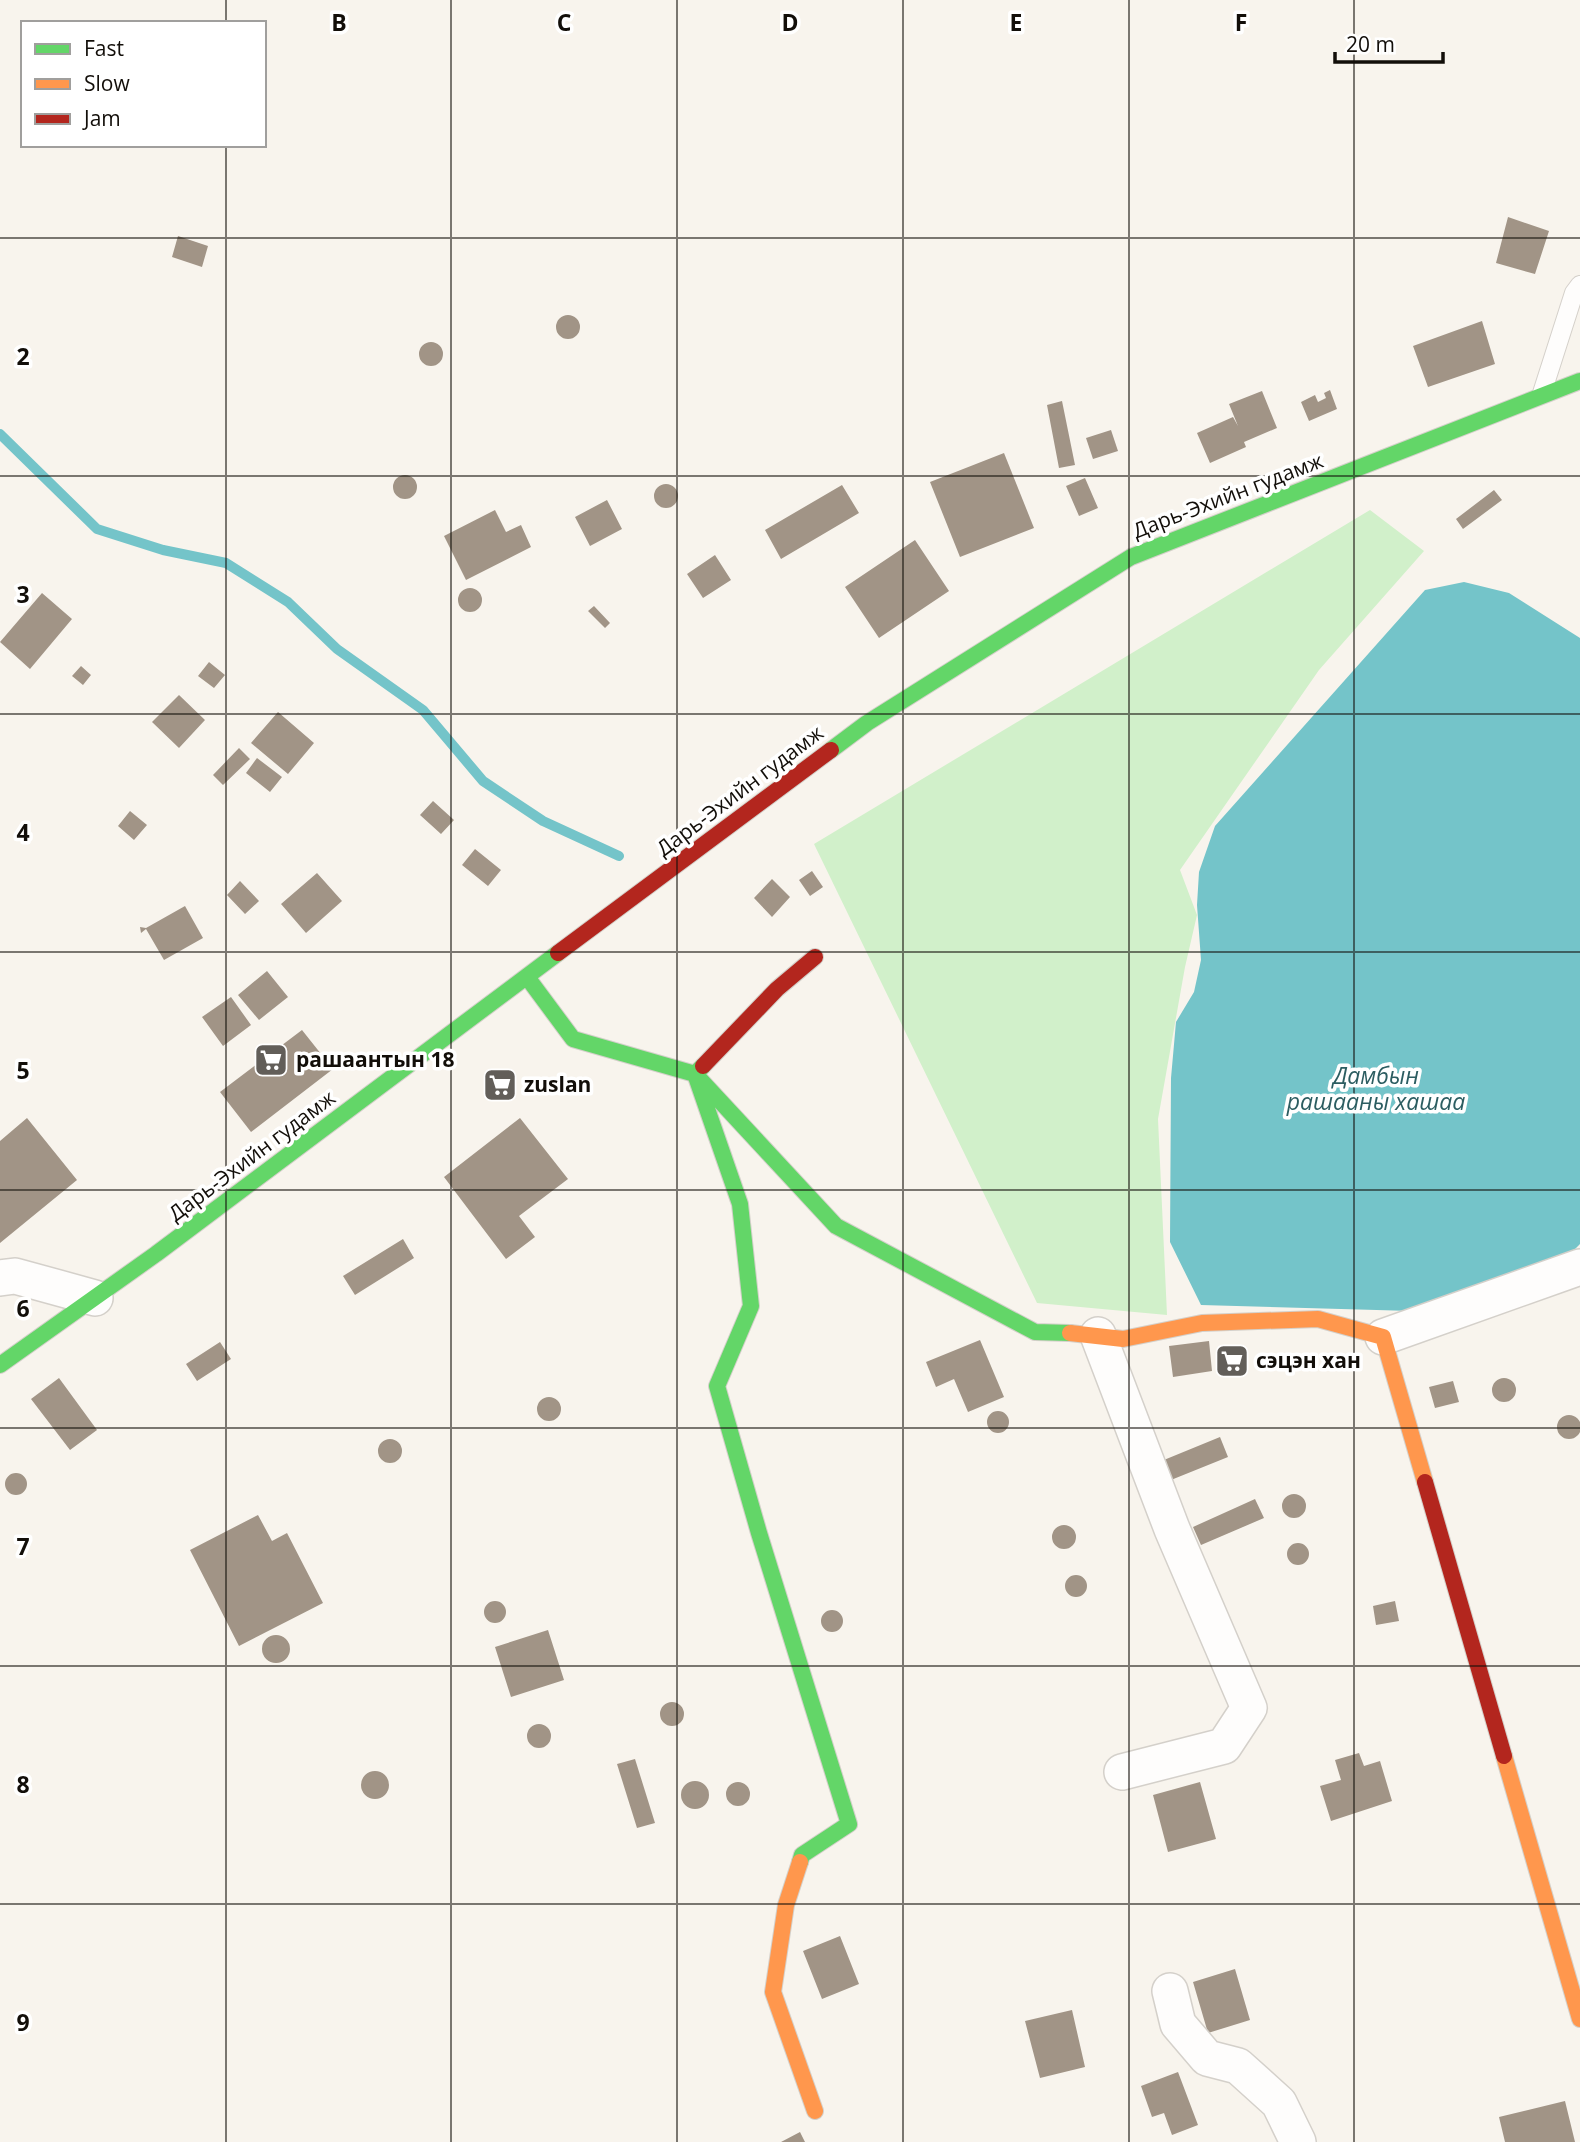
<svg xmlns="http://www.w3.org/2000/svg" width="1580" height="2142" font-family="'Open Sans',sans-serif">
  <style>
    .green { fill: #d1f0ca }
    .water { fill: #74c4c9 }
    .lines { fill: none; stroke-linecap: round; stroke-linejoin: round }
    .stream { stroke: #74c4c9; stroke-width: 10 }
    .building { fill: #a19486 }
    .lane-casing { stroke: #d4d0ca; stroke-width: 20 }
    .street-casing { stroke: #d4d0ca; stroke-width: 38 }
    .fast-casing { stroke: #d4d0ca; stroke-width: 18 }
    .slow-casing { stroke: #d4d0ca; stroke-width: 18 }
    .jam-casing { stroke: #d4d0ca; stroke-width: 18 }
    .lane { stroke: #fefdfc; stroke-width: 18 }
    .street { stroke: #fefdfc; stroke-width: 35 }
    .fast { stroke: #63d668; stroke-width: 16 }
    .slow { stroke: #ff974d; stroke-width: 16 }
    .jam { stroke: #b3261e; stroke-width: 16 }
    .grid { fill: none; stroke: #120e09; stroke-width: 2; stroke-opacity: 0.55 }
    .labels { text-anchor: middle; stroke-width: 7; stroke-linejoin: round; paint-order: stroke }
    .street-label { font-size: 21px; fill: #120e09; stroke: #fff }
    .poi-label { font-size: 21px; font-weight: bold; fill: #120e09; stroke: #fff; text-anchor: start }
    .water-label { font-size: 23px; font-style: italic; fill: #2c5d61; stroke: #fff }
    .grid-label { font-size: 23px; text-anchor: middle; font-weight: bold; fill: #120e09; stroke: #fff; stroke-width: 7; stroke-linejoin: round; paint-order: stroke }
  </style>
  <rect width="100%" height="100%" fill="#f8f4ed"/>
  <path class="green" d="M1370 510 1424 551 1319 670 1180 870 1197 915 1185 967 1158 1119 1167 1315 1037 1303 814 844Z"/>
  <path class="water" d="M1464 582 1509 593 1580 638V1244L1566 1258 1412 1311 1201 1305 1170 1242 1171 1078 1176 1022 1194 992 1201 960 1197 905 1199 872 1215 826 1425 590Z"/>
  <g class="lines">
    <path class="stream" d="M0 434 97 529 163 550 226 563 288 602 337 649 423 710 483 781 543 821 619 856"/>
  </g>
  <path class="building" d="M1508 217 1549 231 1535 274 1496 263Z
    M178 236 208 246 202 267 172 257Z
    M556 327a12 12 0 1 1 24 0a12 12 0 1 1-24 0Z
    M1482 321 1495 364 1428 387 1413 346Z
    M419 354a12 12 0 1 1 24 0a12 12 0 1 1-24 0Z
    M1330 390 1337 409 1309 421 1301 402 1315 395 1318 402 1326 398 1324 393Z
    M1262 391 1277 428 1244 442 1246 447 1210 463 1197 433 1233 417 1238 426 1229 404Z
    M1062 401 1075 465 1059 468 1047 405Z
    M1111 430 1118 451 1093 459 1086 438Z
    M1004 453 1034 528 960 557 930 482Z
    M393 487a12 12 0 1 1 24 0a12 12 0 1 1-24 0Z
    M1085 478 1098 508 1079 516 1066 486Z
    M654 496a12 12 0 1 1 24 0a12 12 0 1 1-24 0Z
    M842 485 859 513 781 559 765 530Z
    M1494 490 1502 500 1463 529 1456 519Z
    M607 500 622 529 590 546 575 517Z
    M495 510 506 532 521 525 531 547 466 580 444 536Z
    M915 540 949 591 879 638 845 587Z
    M715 555 731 580 703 598 687 574Z
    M458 600a12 12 0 1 1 24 0a12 12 0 1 1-24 0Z
    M42 593 72 619 30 669 0 642Z
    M594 606 610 623 605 628 588 611Z
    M209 662 225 675 214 688 198 676Z
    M81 666 91 675 83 685 72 676Z
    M179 695 205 720 179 748 152 722Z
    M278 712 314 743 288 774 251 743Z
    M239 748 250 759 223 785 213 775Z
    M257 758 282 777 270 792 246 773Z
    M433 801 454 820 441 834 420 815Z
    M130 811 147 825 134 840 118 826Z
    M475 849 501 870 488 886 462 865Z
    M812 871 823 887 810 896 799 880Z
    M317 873 342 901 306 933 281 904Z
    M772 879 790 897 772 917 754 898Z
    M240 881 259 901 245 914 227 895Z
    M185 906 203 938 164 960 146 929 141 933 140 927 146 928Z
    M267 971 288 997 259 1020 238 995Z
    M231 997 251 1025 223 1046 202 1017Z
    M302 1030 333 1069 251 1132 220 1092Z
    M27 1118 77 1180 0 1243V1141Z
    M520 1118 568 1179 519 1216 535 1237 506 1259 444 1177Z
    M403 1239 414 1258 355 1295 343 1276Z
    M980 1340 1004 1397 968 1412 954 1379 936 1387 926 1362Z
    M1209 1341 1212 1371 1173 1377 1169 1346Z
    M220 1342 231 1359 197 1381 186 1364Z
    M59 1378 97 1430 70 1450 31 1399Z
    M1492 1390a12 12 0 1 1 24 0a12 12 0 1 1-24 0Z
    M1453 1381 1459 1402 1435 1408 1429 1387Z
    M537 1409a12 12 0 1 1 24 0a12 12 0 1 1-24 0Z
    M987 1422a11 11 0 1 1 22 0a11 11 0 1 1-22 0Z
    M1557 1427a12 12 0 1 1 24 0a12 12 0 1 1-24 0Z
    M1220 1437 1228 1457 1166 1482 1159 1462Z
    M378 1451a12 12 0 1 1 24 0a12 12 0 1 1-24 0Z
    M5 1484a11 11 0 1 1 22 0a11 11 0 1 1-22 0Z
    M1282 1506a12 12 0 1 1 24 0a12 12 0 1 1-24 0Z
    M1255 1499 1264 1518 1201 1545 1193 1527Z
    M258 1515 272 1541 287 1533 323 1603 239 1646 190 1550Z
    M1052 1537a12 12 0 1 1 24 0a12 12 0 1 1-24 0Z
    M1287 1554a11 11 0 1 1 22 0a11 11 0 1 1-22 0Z
    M1065 1586a11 11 0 1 1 22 0a11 11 0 1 1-22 0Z
    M484 1612a11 11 0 1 1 22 0a11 11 0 1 1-22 0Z
    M1395 1601 1399 1621 1376 1625 1373 1606Z
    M821 1621a11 11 0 1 1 22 0a11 11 0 1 1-22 0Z
    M548 1630 564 1680 511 1697 495 1647Z
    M262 1649a14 14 0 1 1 28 0a14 14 0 1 1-28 0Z
    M660 1714a12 12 0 1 1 24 0a12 12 0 1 1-24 0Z
    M527 1736a12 12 0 1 1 24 0a12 12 0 1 1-24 0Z
    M1359 1753 1364 1766 1380 1761 1392 1801 1331 1821 1320 1786 1341 1780 1335 1760Z
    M635 1759 655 1823 637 1828 617 1764Z
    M361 1785a14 14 0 1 1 28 0a14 14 0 1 1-28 0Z
    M681 1795a14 14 0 1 1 28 0a14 14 0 1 1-28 0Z
    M1200 1782 1216 1839 1168 1852 1153 1795Z
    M726 1794a12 12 0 1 1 24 0a12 12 0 1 1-24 0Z
    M840 1936 859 1984 822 1999 803 1951Z
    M1235 1969 1250 2020 1208 2033 1193 1982Z
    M1072 2010 1085 2067 1040 2078 1025 2021Z
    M1178 2072 1198 2125 1172 2135 1164 2113 1152 2117 1141 2086Z
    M1565 2101 1575 2142H1505L1499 2117Z
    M800 2132 805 2142H781Z"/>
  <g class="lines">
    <defs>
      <path id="lane" d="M1542 393 1574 293 1580 285"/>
      <path id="street" d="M0 1278 15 1276 95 1298
        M1098 1335 1172 1529 1249 1708 1224 1746 1122 1772
        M1383 1337 1580 1267
        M1170 1991 1178 2024 1207 2058 1238 2066 1279 2103 1298 2142"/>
      <path id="fast" d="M831 750 867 723 1131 557 1580 381
        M527 977 573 1039 695 1074 836 1226 1035 1332 1070 1333
        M703 1066 695 1074 740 1204 751 1306 717 1386 759 1533 849 1824 802 1855 800 1862
        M0 1365 156 1254 558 953"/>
      <path id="slow" d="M1070 1333 1123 1339 1202 1323 1318 1319 1383 1337 1425 1482
        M1504 1756 1580 2019
        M800 1862 786 1905 773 1992 815 2111"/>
      <path id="jam" d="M558 953 831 750
        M703 1066 777 989 815 957
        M1425 1482 1504 1756"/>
    </defs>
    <use href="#lane" class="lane-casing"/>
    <use href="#street" class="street-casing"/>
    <use href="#fast" class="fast-casing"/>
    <use href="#slow" class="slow-casing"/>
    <use href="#jam" class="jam-casing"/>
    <use href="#lane" class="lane"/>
    <use href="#street" class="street"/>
    <use href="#fast" class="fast"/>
    <use href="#slow" class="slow"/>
    <use href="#jam" class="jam"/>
  </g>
  <path class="grid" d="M226 0V23M451 0V2142M677 0V2142M903 0V2142M1129 0V2142M1354 0V2142M226 145V2142M0 238H1580M0 476H1580M0 714H1580M0 952H1580M0 1190H1580M0 1428H1580M0 1666H1580M0 1904H1580"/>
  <defs>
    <symbol id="supermarket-square" viewBox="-11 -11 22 22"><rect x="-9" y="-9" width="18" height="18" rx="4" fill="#625e59" stroke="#fff"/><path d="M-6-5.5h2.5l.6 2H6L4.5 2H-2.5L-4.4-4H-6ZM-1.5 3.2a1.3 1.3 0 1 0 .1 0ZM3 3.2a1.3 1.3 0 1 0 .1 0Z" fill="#fff"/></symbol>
  </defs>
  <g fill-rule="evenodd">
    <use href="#supermarket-square" x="252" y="1041" width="38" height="38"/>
    <use href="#supermarket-square" x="481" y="1066" width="38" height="38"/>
    <use href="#supermarket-square" x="1213" y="1342" width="38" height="38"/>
  </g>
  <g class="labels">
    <g class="street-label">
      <text transform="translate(1228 496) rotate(-21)" y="7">Дарь-Эхийн гудамж</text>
      <text transform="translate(740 791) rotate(-37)" y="7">Дарь-Эхийн гудамж</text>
      <text transform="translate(252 1156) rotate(-37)" y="7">Дарь-Эхийн гудамж</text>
    </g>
    <g class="poi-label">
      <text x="296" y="1067">рашаантын 18</text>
      <text x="524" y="1092">zuslan</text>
      <text x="1256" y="1368">сэцэн хан</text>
    </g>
    <g class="water-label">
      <text x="1376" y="1084">Дамбын<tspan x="1376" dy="26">рашааны хашаа</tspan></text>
    </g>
  </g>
  <g class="grid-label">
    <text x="339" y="31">B</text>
    <text x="564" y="31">C</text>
    <text x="790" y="31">D</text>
    <text x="1016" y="31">E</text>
    <text x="1241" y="31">F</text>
    <text x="23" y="365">2</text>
    <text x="23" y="603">3</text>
    <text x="23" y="841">4</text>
    <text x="23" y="1079">5</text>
    <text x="23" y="1317">6</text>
    <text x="23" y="1555">7</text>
    <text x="23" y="1793">8</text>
    <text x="23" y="2031">9</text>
  </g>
  <rect x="21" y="21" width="245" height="126" fill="#ffffff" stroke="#a09f9d" stroke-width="2"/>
  <rect x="35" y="44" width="35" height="10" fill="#63d668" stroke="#a09f9d" stroke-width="2"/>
  <text x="84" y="56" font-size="21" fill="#120e09">Fast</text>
  <rect x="35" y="79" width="35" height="10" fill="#ff974d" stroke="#a09f9d" stroke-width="2"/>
  <text x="84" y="91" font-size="21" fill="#120e09">Slow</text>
  <rect x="35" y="114" width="35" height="10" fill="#b3261e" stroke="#a09f9d" stroke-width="2"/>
  <text x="84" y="126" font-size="21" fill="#120e09">Jam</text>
  <path d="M1335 52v10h108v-10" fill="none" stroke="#120e09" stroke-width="3.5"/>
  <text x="1346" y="52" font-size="21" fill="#120e09" stroke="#ffffff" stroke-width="5" paint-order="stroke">20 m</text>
</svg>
